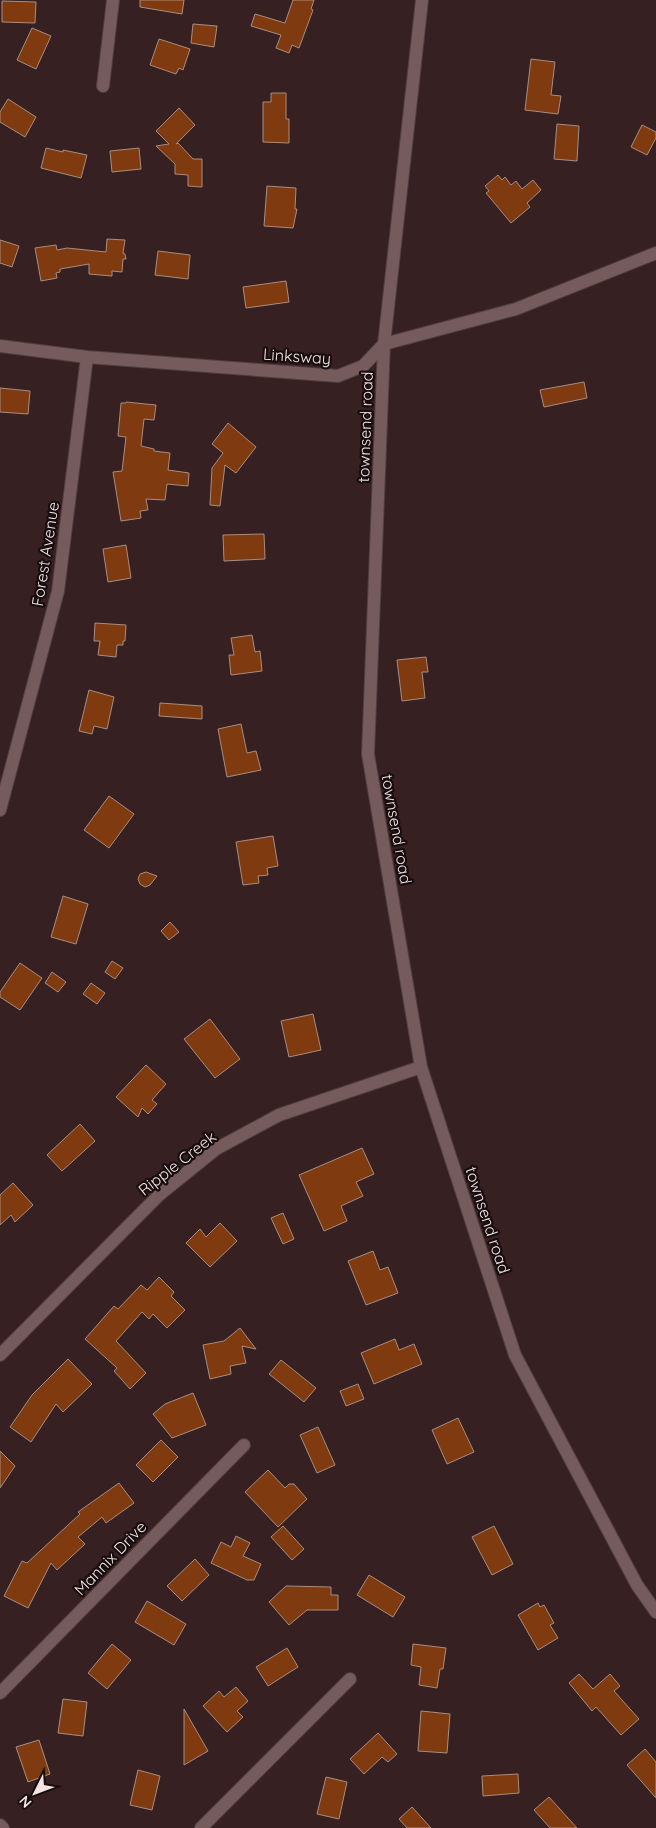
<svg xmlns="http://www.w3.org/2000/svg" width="656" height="1828" font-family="Quicksand,sans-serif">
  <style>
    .building { fill: #7f3a0f; stroke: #a78e82 }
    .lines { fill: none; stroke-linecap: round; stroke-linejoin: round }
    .street-casing { stroke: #513e40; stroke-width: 14 }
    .street { stroke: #755b5c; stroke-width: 12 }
    .labels { text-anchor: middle; stroke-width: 4.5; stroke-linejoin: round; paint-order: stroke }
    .street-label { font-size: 16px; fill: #f5e5e6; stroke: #170d0e }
  </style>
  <rect width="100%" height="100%" fill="#372022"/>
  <path class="building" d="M140 0H184L182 14 140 7Z
    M293 0H314L311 9 313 10 299 48 292 45 289 53 276 48 281 35 251 26 255 14 285 23Z
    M2 1 36 2 35 23 2 22Z
    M193 24 217 26 214 47 191 43Z
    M32 28 51 36 36 69 17 60Z
    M159 39 190 49 183 70 179 68 176 74 150 65Z
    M531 59 555 62 551 95 561 96 558 114 525 110Z
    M271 93H286V119H289V143L263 142V102H271Z
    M8 99 36 117 25 137 0 122V112Z
    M179 108 195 125 176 144 178 143 193 159H202V187L188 186V175L175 174V164L156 146 169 144 156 131Z
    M557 124 579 126 577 161 554 159Z
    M642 125 656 132V138L647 155 631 147Z
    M46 148 63 152V150L87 155 81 178 41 168Z
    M139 148 141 169 112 172 110 151Z
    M498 175 502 180 505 177 511 185 516 181 522 189 533 180 541 190 527 203 530 207 511 223 486 193 489 191 485 186Z
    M267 186 296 188 295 209H297L293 228 264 226Z
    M107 239 125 240 123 253 125 254 126 259H123L122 272 112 271V276L89 274V264L60 269V272L56 273 57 278 41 281 35 248 56 245 57 250 67 248 106 252Z
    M0 240 19 246 12 267 0 263Z
    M158 251 190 255 188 279 155 275Z
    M286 281 289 302 246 308 243 287Z
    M584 382 587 398 544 407 540 390Z
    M0 388 30 391 28 414 0 412Z
    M126 402 156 405 154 420 144 419 141 446 154 449V451L170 453 168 470 189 473 188 486 167 484 165 500 146 499 148 510 140 511 141 518 121 521 113 472 122 471 126 437 118 436 121 403H126Z
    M228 423 256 447 236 473 225 465 220 506 210 505 212 468 223 453 212 444Z
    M264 534 265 559 224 561 223 535Z
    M126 545 131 578 108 582 103 549Z
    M95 623 126 625 125 641H123V645H117L116 657 98 655 100 641H94Z
    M252 635 255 652 260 651 262 671 231 675 229 655H234L231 638Z
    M426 657 428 672H422L425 698 402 701 397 660Z
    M89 690 114 697 107 729 94 726 92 734 79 731Z
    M160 703 202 706V719L159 716Z
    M241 724 247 753 256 751 261 770 227 777 218 729Z
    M109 796 134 814 109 848 84 830Z
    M273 836 278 866 267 868 268 875 258 876 259 883 243 885 236 842Z
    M146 872 157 876 150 885 145 887 140 884 138 879 140 874Z
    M63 896 88 904 76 944 51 937Z
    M170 922 179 932 169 940 161 931Z
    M112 961 123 968 115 979 105 972Z
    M20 963 42 978 20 1010 0 997V992Z
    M52 972 66 982 58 992 45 983Z
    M91 983 105 993 97 1004 83 994Z
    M313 1014 321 1050 289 1057 281 1021Z
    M210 1019 240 1059 215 1078 184 1039Z
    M146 1065 166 1084 152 1100 157 1104 148 1114 142 1108 138 1117 116 1097Z
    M80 1124 95 1141 62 1171 47 1155Z
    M362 1148 374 1174 356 1182 363 1196 341 1206 347 1221 324 1231 299 1175Z
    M13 1183 33 1205 15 1222 11 1215 0 1225V1195Z
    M283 1213 294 1239 283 1244 271 1218Z
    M220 1223 237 1241 210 1267 186 1243 200 1229 206 1237Z
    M373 1251 380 1270 388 1267 398 1293 366 1305 348 1261Z
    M159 1277 174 1292 171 1296 185 1310 167 1328 153 1314 149 1319 142 1312 116 1341 146 1373 130 1389 114 1371 117 1368 85 1339 114 1306 118 1309 141 1285 147 1290Z
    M240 1328 256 1349 242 1346 246 1363 230 1366 231 1374 210 1379 203 1345 224 1341Z
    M395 1339 399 1350 414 1344 422 1364 374 1384 361 1353Z
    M68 1359 92 1384 63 1412 56 1404 31 1442 10 1427 32 1395Z
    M281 1360 316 1388 304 1402 269 1374Z
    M358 1384 364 1399 346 1406 340 1391Z
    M193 1393 206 1425 172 1438 153 1414 165 1404Z
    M458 1418 474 1452 447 1464 432 1430Z
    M318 1427 335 1465 317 1473 300 1435Z
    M161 1440 178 1457 153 1482 136 1465Z
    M0 1451 15 1466 0 1488Z
    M268 1470 285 1488 289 1484H294L307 1499 278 1527 245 1492Z
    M119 1483 134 1503 106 1523 102 1517 78 1537 85 1544 57 1570 51 1563 28 1608 4 1596 22 1561 27 1563 80 1514 78 1512Z
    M283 1526 304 1549 292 1560 271 1537Z
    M494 1526 513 1564 492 1575 472 1537Z
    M236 1536 250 1543 243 1556 261 1564 254 1580H247L211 1563 221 1542 231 1547Z
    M195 1559 209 1575 182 1601 167 1586Z
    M369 1575 405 1597 393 1617 357 1595Z
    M286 1586 331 1587V1595H338V1610H307L289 1625 269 1602Z
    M147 1601 186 1624 174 1645 135 1622Z
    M538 1603 540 1607 544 1605 554 1623 550 1625 558 1638 538 1650 518 1615Z
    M112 1644 131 1660 107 1689 88 1673Z
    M413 1644 446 1648 443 1669H440L437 1688 419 1685 421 1667 411 1665Z
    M287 1648 298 1667 268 1686 256 1667Z
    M579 1674 593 1689 610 1674 620 1686 614 1691 639 1719 621 1735 596 1707 592 1711 569 1683Z
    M236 1687 248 1701 237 1711 243 1717 227 1732 203 1706 219 1691 224 1697Z
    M63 1699 87 1702 83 1736 58 1733Z
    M184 1709 208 1751 184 1765Z
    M421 1711 450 1714 447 1753 418 1751Z
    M378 1733 397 1754 388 1762 382 1757 364 1774 350 1759Z
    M39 1740 50 1774 28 1782 16 1747Z
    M645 1749 656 1762V1798L627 1765Z
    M138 1770 160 1776 152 1810 130 1805Z
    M518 1774 519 1793 483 1796 482 1776Z
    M326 1777 347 1782 339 1819 317 1814Z
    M549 1797 577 1828H550L534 1810Z
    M412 1807 431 1828H407L399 1819Z"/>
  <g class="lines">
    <defs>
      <path id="street" d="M422 0 384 344 368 754 421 1067 515 1355 637 1585 656 1612
        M103 86 113 0
        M0 346 87 357 338 376 363 366 384 344 516 309 656 253
        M0 810 58 591 87 357
        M0 1355 159 1195 216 1149 279 1115 421 1067
        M0 1693 244 1445
        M0 1825 3 1828
        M201 1828 350 1679"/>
    </defs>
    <use href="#street" class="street-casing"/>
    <use href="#street" class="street"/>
  </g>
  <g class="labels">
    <g class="street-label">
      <text transform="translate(297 356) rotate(4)" y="6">Linksway</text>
      <text transform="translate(365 427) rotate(-88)" y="6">townsend road</text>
      <text transform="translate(45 554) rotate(-81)" y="6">Forest Avenue</text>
      <text transform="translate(397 829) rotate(80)" y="6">townsend road</text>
      <text transform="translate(177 1163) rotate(-38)" y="6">Ripple Creek</text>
      <text transform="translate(488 1220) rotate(72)" y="6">townsend road</text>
      <text transform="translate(110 1558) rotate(-46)" y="6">Mannix Drive</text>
    </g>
  </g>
  <g transform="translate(35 1793) rotate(228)" stroke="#170d0e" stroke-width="4" paint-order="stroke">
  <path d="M0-4L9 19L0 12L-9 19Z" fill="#f5e5e6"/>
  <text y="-8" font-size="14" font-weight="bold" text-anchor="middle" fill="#f5e5e6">N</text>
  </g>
</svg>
